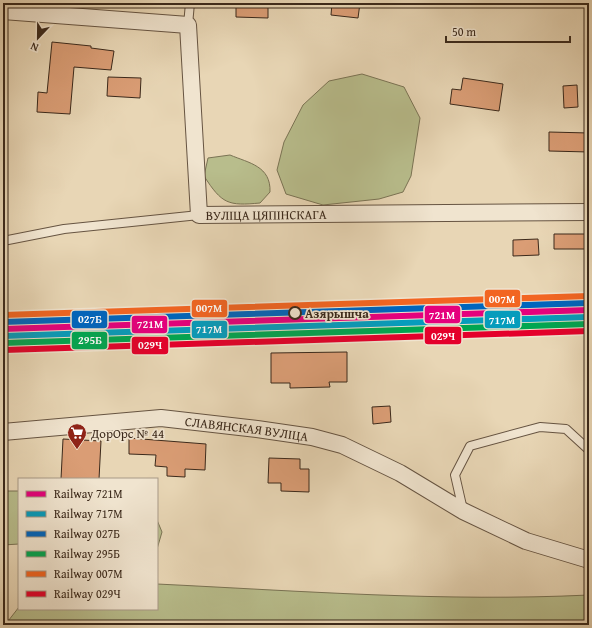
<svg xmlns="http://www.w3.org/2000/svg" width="592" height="628" font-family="'Gentium Book Plus',serif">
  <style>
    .green { fill: #b8bd8c; stroke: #7a7354 }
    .building { fill: #da9d75; stroke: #3b291b }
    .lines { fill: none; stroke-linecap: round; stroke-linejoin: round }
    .service-casing { stroke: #665442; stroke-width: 10 }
    .minor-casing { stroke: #665442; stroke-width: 18 }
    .service { stroke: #f0e4cf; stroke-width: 8 }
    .minor { stroke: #f0e4cf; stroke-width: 16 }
    .rail-1-casing { stroke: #f0e4cf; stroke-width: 9 }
    .rail-2-casing { stroke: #f0e4cf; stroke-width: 9 }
    .rail-3-casing { stroke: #f0e4cf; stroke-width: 9 }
    .rail-4-casing { stroke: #f0e4cf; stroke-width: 9 }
    .rail-5-casing { stroke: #f0e4cf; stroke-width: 9 }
    .rail-6-casing { stroke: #f0e4cf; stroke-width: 9 }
    .rail-1 { stroke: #e5007d; stroke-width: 6 }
    .rail-2 { stroke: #069cbc; stroke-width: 6 }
    .rail-3 { stroke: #0065bd; stroke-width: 6 }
    .rail-4 { stroke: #00a651; stroke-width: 6 }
    .rail-5 { stroke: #f26522; stroke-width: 6 }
    .rail-6 { stroke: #e4002b; stroke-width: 6 }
    .stop-dot { fill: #f0e4cf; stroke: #3b291b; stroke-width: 2 }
    .labels { text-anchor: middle; stroke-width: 3.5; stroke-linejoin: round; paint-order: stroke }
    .street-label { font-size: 13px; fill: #3b291b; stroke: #f0e4cf }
    .stop-label { font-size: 13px; font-weight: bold; fill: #3b291b; stroke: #f0e4cf; text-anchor: start }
    .poi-label { font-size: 13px; fill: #3b291b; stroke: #f0e4cf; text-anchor: start }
    .line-badge { stroke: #f0e4cf; stroke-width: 1.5 }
    .badge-label { font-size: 11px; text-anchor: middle; font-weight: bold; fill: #fff }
  </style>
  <rect width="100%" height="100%" fill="#e8d6b5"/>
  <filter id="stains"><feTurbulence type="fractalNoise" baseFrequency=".005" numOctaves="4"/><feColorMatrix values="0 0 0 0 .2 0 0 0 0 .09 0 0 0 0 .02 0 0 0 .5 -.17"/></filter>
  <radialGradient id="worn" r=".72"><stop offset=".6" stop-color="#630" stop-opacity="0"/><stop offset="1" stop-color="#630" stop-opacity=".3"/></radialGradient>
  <path class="green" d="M362 74 404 87 420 118 411 176 403 192 379 199 323 205 286 194 277 170 284 142 303 105 329 81Z
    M230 155C249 163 271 166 270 192L260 203C228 206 222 204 204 176L208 158Z
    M3 491H19V544L3 545Z
    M157 520 162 532 157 549Z
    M157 584C301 591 445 602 589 595V625H5L19 607V609H157Z"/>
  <path class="building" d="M236 3H268V18L236 17Z
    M332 3H360L358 18 331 15Z
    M52 42 91 46V48L114 51 111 70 74 67 70 114 37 112 38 92 47 93Z
    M108 77 141 78 140 98 107 96Z
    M463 78 503 84 499 111 450 104 452 89 461 90Z
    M577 85 578 107 564 108 563 86Z
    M549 132 589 133V152L549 151Z
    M554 234H589V249H554Z
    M538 239 539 255 513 256V240Z
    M347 352V382H329L330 387 290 388V383H271V353Z
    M390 406 391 422 373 424 372 407Z
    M129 438 206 444 205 470 185 469V477L167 476V467L155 466 156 455 129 454Z
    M63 439 101 441 99 479H61Z
    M269 458 300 459V469H309V492L281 491V483H268Z"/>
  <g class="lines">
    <defs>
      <path id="service" d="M188 25 190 3
        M3 241 64 229 199 215
        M463 510 455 475 470 446 540 427 566 429 589 450"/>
      <g id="minor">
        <path id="s1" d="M3 11 188 25 199 215 589 212"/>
        <path id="s2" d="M3 432 161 418 257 429 312 437 342 445 400 473 463 511 526 541 589 560"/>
      </g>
    </defs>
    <use href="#service" class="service-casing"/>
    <use href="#minor" class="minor-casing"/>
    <use href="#service" class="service"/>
    <use href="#minor" class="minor"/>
    <defs>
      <path id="rail-1" d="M3 329 589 310"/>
      <path id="rail-2" d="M3 336 589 317"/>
      <path id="rail-3" d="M3 322 589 303"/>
      <path id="rail-4" d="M3 343 589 324"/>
      <path id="rail-5" d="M3 315 589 296"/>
      <path id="rail-6" d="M4 350 589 331"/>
    </defs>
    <use href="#rail-1" class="rail-1-casing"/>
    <use href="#rail-2" class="rail-2-casing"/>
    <use href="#rail-3" class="rail-3-casing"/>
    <use href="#rail-4" class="rail-4-casing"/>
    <use href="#rail-5" class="rail-5-casing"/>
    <use href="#rail-6" class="rail-6-casing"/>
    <use href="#rail-1" class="rail-1"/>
    <use href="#rail-2" class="rail-2"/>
    <use href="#rail-3" class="rail-3"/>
    <use href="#rail-4" class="rail-4"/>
    <use href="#rail-5" class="rail-5"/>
    <use href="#rail-6" class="rail-6"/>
  </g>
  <defs>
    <symbol id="supermarket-pin" viewBox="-11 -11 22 30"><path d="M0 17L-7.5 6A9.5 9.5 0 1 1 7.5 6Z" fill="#8f2418" stroke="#f0e4cf"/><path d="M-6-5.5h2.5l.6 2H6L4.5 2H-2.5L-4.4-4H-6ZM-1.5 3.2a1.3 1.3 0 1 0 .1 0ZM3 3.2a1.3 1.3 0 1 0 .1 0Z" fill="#fff"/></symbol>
  </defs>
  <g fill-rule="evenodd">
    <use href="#supermarket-pin" x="66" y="422" width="22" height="30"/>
  </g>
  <circle class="stop-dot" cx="295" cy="313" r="6"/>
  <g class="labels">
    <g class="street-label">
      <text dy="5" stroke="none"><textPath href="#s1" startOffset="443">ВУЛІЦА ЦЯПІНСКАГА</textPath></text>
      <text dy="5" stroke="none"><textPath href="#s2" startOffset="245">СЛАВЯНСКАЯ ВУЛІЦА</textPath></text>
    </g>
    <g class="stop-label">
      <text x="305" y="318">Азярышча</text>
    </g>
    <g class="poi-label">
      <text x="91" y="438">ДорОрс № 44</text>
    </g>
  </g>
  <g class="line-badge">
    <rect x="484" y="289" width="37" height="19" rx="4" fill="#f26522"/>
    <rect x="191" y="299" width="37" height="19" rx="4" fill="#f26522"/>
    <rect x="424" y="305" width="37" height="19" rx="4" fill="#e5007d"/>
    <rect x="71" y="310" width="37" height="19" rx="4" fill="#0065bd"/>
    <rect x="484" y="310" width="37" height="19" rx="4" fill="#069cbc"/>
    <rect x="131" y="315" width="37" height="19" rx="4" fill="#e5007d"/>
    <rect x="191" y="320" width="37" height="19" rx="4" fill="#069cbc"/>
    <rect x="424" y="326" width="38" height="19" rx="4" fill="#e4002b"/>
    <rect x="71" y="331" width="37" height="19" rx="4" fill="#00a651"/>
    <rect x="131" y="336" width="38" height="19" rx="4" fill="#e4002b"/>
  </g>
  <g class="badge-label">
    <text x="502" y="303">007М</text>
    <text x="209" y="312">007М</text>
    <text x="442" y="319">721М</text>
    <text x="90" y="323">027Б</text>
    <text x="502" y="324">717М</text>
    <text x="150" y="328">721М</text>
    <text x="209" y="333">717М</text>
    <text x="443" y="340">029Ч</text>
    <text x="90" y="344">295Б</text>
    <text x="150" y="349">029Ч</text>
  </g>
  <rect width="592" height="628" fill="none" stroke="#e8d6b5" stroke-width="16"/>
  <rect x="4" y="4" width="584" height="620" fill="none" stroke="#3b291b" stroke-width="2"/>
  <rect x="8" y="8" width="576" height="612" fill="none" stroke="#3b291b"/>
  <rect x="18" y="478" width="140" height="132" fill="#f0e4cf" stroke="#a89987"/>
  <rect x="26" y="491" width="20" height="6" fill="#e5007d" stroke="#a89987"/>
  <text x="54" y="498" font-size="12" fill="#3b291b">Railway 721М</text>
  <rect x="26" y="511" width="20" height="6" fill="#069cbc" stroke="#a89987"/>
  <text x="54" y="518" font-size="12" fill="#3b291b">Railway 717М</text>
  <rect x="26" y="531" width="20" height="6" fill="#0065bd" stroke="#a89987"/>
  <text x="54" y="538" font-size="12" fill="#3b291b">Railway 027Б</text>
  <rect x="26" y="551" width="20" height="6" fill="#00a651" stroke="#a89987"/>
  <text x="54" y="558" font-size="12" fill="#3b291b">Railway 295Б</text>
  <rect x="26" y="571" width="20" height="6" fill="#f26522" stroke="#a89987"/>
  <text x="54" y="578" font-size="12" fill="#3b291b">Railway 007М</text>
  <rect x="26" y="591" width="20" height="6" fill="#e4002b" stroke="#a89987"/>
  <text x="54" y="598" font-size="12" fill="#3b291b">Railway 029Ч</text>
  <g transform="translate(38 38) rotate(202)" stroke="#f0e4cf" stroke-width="3" paint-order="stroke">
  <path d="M0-3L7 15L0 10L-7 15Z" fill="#3b291b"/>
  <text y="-6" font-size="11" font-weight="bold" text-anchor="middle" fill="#3b291b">N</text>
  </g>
  <path d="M446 36v6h124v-6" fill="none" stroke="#3b291b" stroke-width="2"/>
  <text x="452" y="36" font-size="12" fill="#3b291b" stroke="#f0e4cf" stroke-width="3" paint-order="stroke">50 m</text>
  <rect width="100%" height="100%" filter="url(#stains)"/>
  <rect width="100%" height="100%" fill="url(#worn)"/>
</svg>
